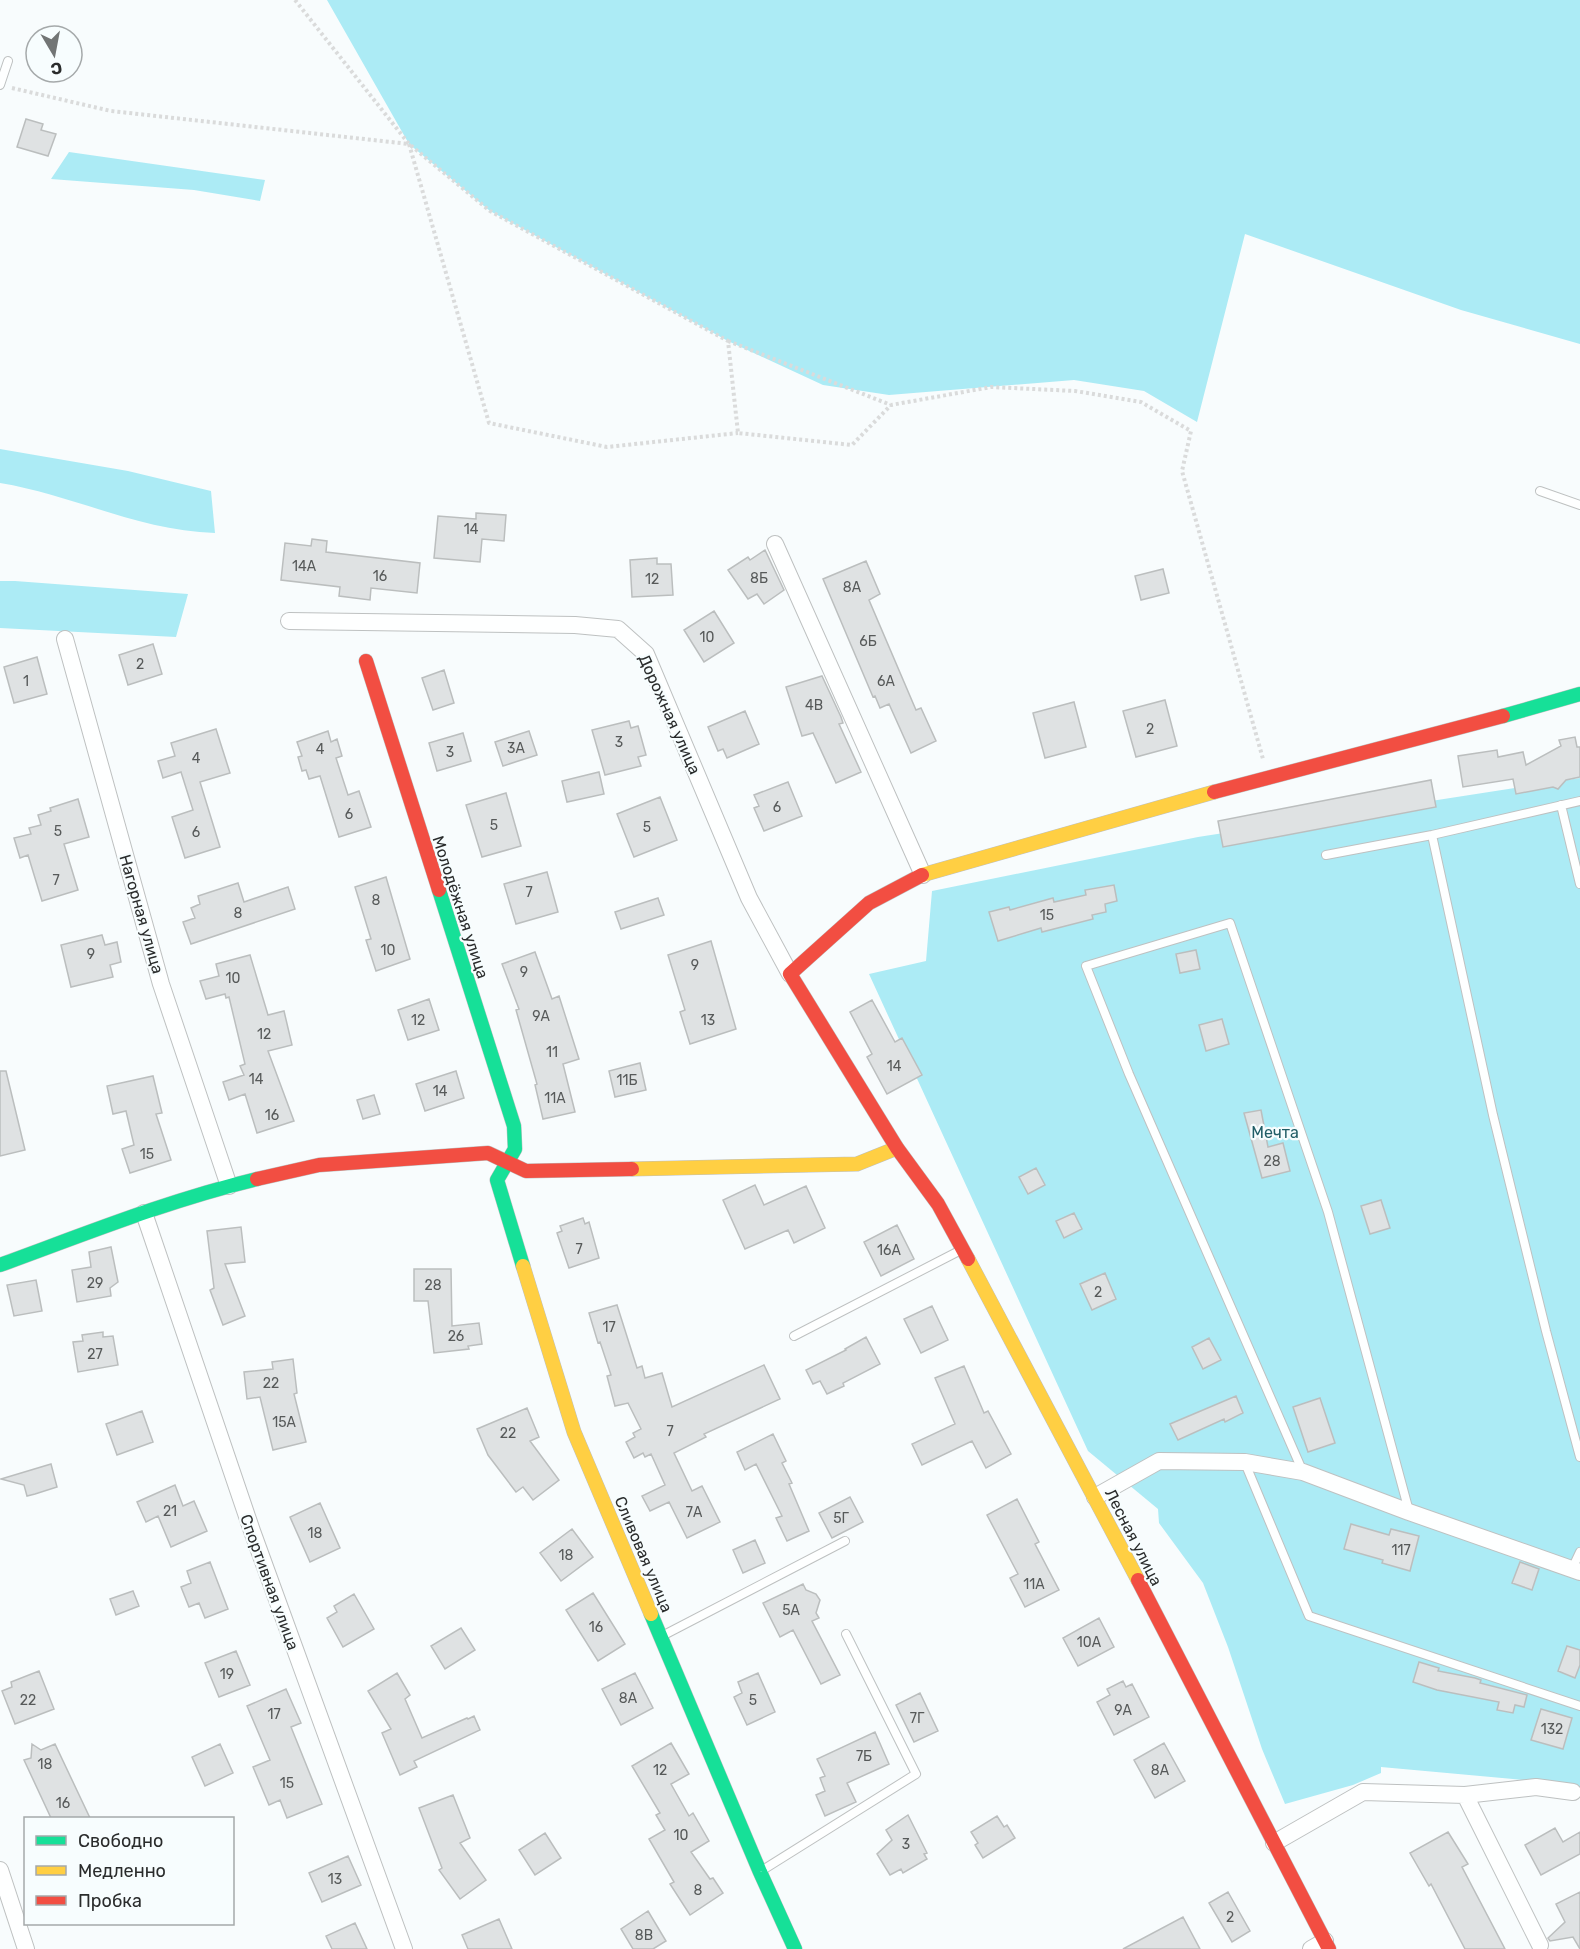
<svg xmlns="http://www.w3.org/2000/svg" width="1580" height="1949" font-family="Rubik,sans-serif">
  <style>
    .green { fill: #acebf5 }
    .building { fill: #dfe2e3; stroke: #bbbebe; stroke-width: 1.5 }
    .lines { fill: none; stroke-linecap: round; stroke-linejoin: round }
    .lane-casing { stroke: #bec1c1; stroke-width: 10 }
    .street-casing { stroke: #bec1c1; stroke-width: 18 }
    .fast-casing { stroke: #bec1c1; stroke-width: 15 }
    .slow-casing { stroke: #bec1c1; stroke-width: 15 }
    .jam-casing { stroke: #bec1c1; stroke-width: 15 }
    .path { stroke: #dadbdb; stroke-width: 4; stroke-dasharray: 3 3; stroke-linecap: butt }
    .lane { stroke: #feffff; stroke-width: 8 }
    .street { stroke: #feffff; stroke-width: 16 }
    .fast { stroke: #16e098; stroke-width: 14 }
    .slow { stroke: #ffcf43; stroke-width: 14 }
    .jam { stroke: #f24e42; stroke-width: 14 }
    .labels { text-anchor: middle; stroke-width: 4.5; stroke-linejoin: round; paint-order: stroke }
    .number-label { font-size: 14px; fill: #575a5a }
    .street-label { font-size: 16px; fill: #2a2c2c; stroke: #f7fdfe }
    .park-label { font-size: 16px; fill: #205d66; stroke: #f7fdfe }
  </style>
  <rect width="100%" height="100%" fill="#f8fcfd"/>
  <path class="green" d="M327 0H1580V344L1461 310 1245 234 1197 422 1144 391 1074 380 889 395 823 385 728 341 490 211 409 144Z
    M69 152 265 180 260 201 194 190 51 179Z
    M0 449 128 471 211 491 215 533C140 531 73 495 0 483Z
    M0 581H15L188 594 176 637 0 628Z
    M1580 778V1794L1546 1782 1381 1767V1773L1353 1785 1285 1804 1262 1749 1228 1647 1203 1583 1159 1523 1158 1509 1088 1451 869 974 926 961 932 891 1198 837Z"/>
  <path class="building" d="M26 119 43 124 41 130 56 134 48 156 17 147Z
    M476 513 506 515 504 541 482 539 480 562 434 558 438 516 476 519Z
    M312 539 327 541 326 552 420 563 417 593 371 588 370 600 339 596 340 587 281 580 285 543 311 546Z
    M765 550 784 590 764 604 757 594 748 599 728 570 748 557 750 560Z
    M657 558V564H671L673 595 632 597 630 560Z
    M866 561 880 594 869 600 916 710 921 708 936 741 911 753 889 704 880 708 875 696 873 697 823 579Z
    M1163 569 1169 593 1141 600 1135 576Z
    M714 611 734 643 704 662 684 630Z
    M153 644 162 674 128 685 119 655Z
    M37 657 47 694 14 703 4 667Z
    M444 670 454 703 433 710 422 678Z
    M822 676 841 717 843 723 839 724 861 772 836 783 813 733 802 736 786 687Z
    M1165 700 1177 746 1136 757 1123 711Z
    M1074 702 1086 747 1045 758 1033 713Z
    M745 711 759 744 727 758 723 749 718 751 708 727Z
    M629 721 631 728 638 726 646 755 638 757 641 766 605 775 592 730Z
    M216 729 230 773 200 782 220 847 185 858 172 817 193 810 181 772 163 778 158 761 175 756 171 743Z
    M328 731 331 742 337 739 342 756 336 758 348 795 359 791 371 827 339 837 320 776 309 779 306 770 302 771 298 757 302 756 297 742Z
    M529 731 537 755 503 766 495 742Z
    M463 733 471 761 437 771 429 743Z
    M1575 737 1577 747H1580V777L1566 780 1558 789 1553 787 1516 794 1513 779 1463 787 1458 756 1497 750 1498 757 1523 752 1526 765 1561 746 1559 740Z
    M599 772 604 794 567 802 562 781Z
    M1431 780 1436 807 1223 847 1218 821Z
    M788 782 802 816 764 831 754 808 759 806 754 795Z
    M506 793 521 846 482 857 466 805Z
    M660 797 677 840 634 857 617 814Z
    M78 799 89 837 64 844 78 890 42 901 28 855 20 858 14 838 31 834 29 828 41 825 38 815 51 811 50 808Z
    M547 872 558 912 516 924 504 884Z
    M386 877 410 959 376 971 366 940 371 939 355 887Z
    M238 883 244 902 288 887 295 909 191 944 183 922 195 918 191 908 200 904 198 896Z
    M1114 885 1117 901 1105 904 1106 912 1092 915 1093 919 1042 932 1041 928 998 941 989 912 1009 907 1010 910 1053 898 1054 902 1086 895 1085 890Z
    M658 898 664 915 621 929 615 912Z
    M102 935 105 945 117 942 121 962 110 965 113 977 71 987 61 945Z
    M711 941 736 1029 690 1044 680 1012 685 1010 668 955Z
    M1196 950 1200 969 1180 973 1176 954Z
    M535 952 552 999 559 996 579 1059 563 1064 575 1112 543 1119 535 1085 537 1084 516 1010 519 1009 502 964Z
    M250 955 268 1015 284 1011 292 1045 268 1051 294 1121 257 1133 245 1094 229 1100 223 1082 244 1075 240 1066 245 1064 229 997 226 998 225 994 206 999 200 981 219 976 216 964Z
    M429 999 439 1030 408 1040 398 1010Z
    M872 1000 895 1042 902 1038 922 1075 887 1094 867 1057 872 1054 850 1012Z
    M1222 1019 1229 1044 1206 1051 1199 1025Z
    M640 1063 646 1090 615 1097 609 1071Z
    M0 1071H6L25 1150 0 1156Z
    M456 1071 464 1098 425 1111 416 1084Z
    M153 1076 162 1113 156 1114 171 1160 130 1173 122 1149 134 1145 126 1111 113 1114 107 1086Z
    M374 1095 380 1114 363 1119 357 1100Z
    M1261 1110 1268 1147 1283 1143 1290 1171 1262 1178 1244 1113Z
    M1036 1168 1045 1185 1028 1194 1019 1177Z
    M755 1185 764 1205 806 1186 825 1228 794 1243 788 1230 745 1249 723 1200Z
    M1381 1200 1390 1228 1370 1234 1361 1206Z
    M1074 1213 1082 1229 1064 1238 1056 1221Z
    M583 1218 585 1224 589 1222 599 1258 569 1268 557 1233 562 1231 560 1226Z
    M897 1225 914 1259 881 1276 864 1242Z
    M241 1227 245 1262 225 1264 245 1316 223 1325 210 1290 214 1288 207 1231Z
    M111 1247 118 1282 110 1288 111 1296 77 1302 72 1270 91 1267 89 1252Z
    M414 1269H451L452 1326 479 1323 482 1344 468 1346 469 1349 434 1353 428 1301H414Z
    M1105 1273 1116 1299 1092 1310 1080 1284Z
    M36 1280 42 1311 14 1316 7 1285Z
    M617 1305 637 1368 642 1366 645 1378 662 1373 672 1407 764 1365 780 1399 704 1434 706 1437 674 1453 692 1491 702 1486 720 1522 687 1538 669 1502 650 1511 642 1496 665 1485 651 1454 645 1457 643 1453 634 1458 626 1442 635 1437 633 1433 641 1429 628 1403 615 1406 607 1376 611 1375 600 1342 598 1343 589 1313Z
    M932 1306 948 1340 921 1353 904 1319Z
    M103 1332V1337L113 1336 118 1365 78 1372 73 1342 83 1341 82 1335Z
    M866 1337 880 1364 843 1383 844 1386 827 1394 820 1381 813 1384 806 1370 846 1350 845 1349Z
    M1209 1338 1221 1360 1203 1369 1192 1347Z
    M293 1359 297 1393 294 1394 306 1442 273 1450 260 1397 247 1399 244 1372 273 1369 272 1362Z
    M964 1366 984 1413 988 1411 1011 1454 986 1468 972 1441 922 1465 912 1444 955 1424 935 1378Z
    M1236 1396 1243 1413 1225 1422 1224 1419 1178 1440 1170 1424Z
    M1320 1398 1335 1443 1308 1452 1293 1407Z
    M527 1408 539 1437 530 1441 559 1480 533 1500 523 1487 516 1492 488 1455 477 1429Z
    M142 1411 153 1442 117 1455 106 1424Z
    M773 1434 786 1461 782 1463 792 1483 789 1484 809 1531 787 1541 776 1518 782 1516 756 1464 745 1470 737 1452Z
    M51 1464 57 1487 35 1494 27 1496 24 1485 1 1479Z
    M175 1485 183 1506 194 1501 207 1531 171 1547 158 1516 146 1522 137 1502Z
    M850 1497 863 1522 832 1538 819 1513Z
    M1017 1499 1039 1542 1035 1544 1059 1590 1025 1607 1010 1578 1018 1574 987 1515Z
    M320 1503 340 1548 310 1562 290 1517Z
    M1351 1524 1389 1535 1391 1529 1419 1536 1410 1571 1382 1563 1383 1560 1344 1549Z
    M572 1529 593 1557 561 1581 540 1553Z
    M755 1540 765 1563 743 1573 733 1550Z
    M210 1562 228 1609 205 1618 199 1603 189 1607 181 1587 191 1583 187 1571Z
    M1520 1562 1539 1569 1532 1590 1512 1583Z
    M803 1584 806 1590 816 1594 820 1600 816 1613 819 1618 812 1621 840 1675 821 1684 793 1630 780 1637 763 1603Z
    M133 1591 139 1606 116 1615 110 1599Z
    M593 1593 625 1644 598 1661 566 1610Z
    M354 1594 374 1629 343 1647 327 1618 337 1612 334 1606Z
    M1099 1618 1114 1647 1078 1666 1063 1638Z
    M461 1628 475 1650 445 1669 431 1646Z
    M1567 1646 1580 1650V1665L1575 1678 1558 1671Z
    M236 1651 250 1685 219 1697 205 1663Z
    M1419 1662 1439 1668 1438 1671 1475 1678 1481 1680 1480 1683 1527 1695 1524 1707 1515 1705 1513 1713 1497 1710 1499 1702 1437 1690 1413 1682Z
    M39 1671 54 1709 15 1724 2 1691 12 1687 11 1682Z
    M397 1673 410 1695 405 1699 422 1738 467 1718 468 1719 474 1716 480 1730 414 1761 417 1767 400 1775 382 1733 391 1729 368 1691Z
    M635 1673 653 1708 621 1725 602 1689Z
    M758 1673 775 1712 747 1725 734 1697 742 1693 738 1682Z
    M1123 1681 1126 1687 1132 1684 1149 1717 1114 1735 1097 1702 1110 1695 1107 1689Z
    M286 1689 301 1723 291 1727 322 1804 287 1818 280 1800 269 1805 253 1767 270 1760 247 1706Z
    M920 1693 938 1731 914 1742 896 1705Z
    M1541 1709 1572 1718 1563 1749 1531 1740Z
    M875 1732 889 1764 847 1783 856 1802 825 1816 816 1795 825 1791 820 1778 825 1776 817 1759Z
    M671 1743 689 1774 671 1784 689 1816 693 1813 709 1841 691 1852 710 1879 713 1878 723 1893 690 1915 670 1884 674 1882 649 1839 665 1830 656 1815 660 1813 632 1766Z
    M1164 1743 1185 1781 1155 1798 1134 1760Z
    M32 1744 41 1750 55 1744 90 1818H51L24 1760 31 1758Z
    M220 1744 233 1773 205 1786 192 1757Z
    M453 1795 470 1838 460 1843 486 1880 460 1899 439 1870 442 1868 419 1808Z
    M908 1815 927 1853 924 1854 927 1859 903 1873 901 1869 890 1875 877 1854 892 1840 886 1830Z
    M997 1816 1004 1827 1007 1825 1015 1838 983 1858 975 1845 978 1843 971 1832Z
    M1555 1828 1563 1842 1580 1832V1854L1541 1875 1525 1845Z
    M1448 1832 1468 1864 1462 1867 1505 1949H1465L1431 1884 1429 1886 1410 1853Z
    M545 1833 561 1858 535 1875 519 1850Z
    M348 1856 361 1885 322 1902 309 1873Z
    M1228 1892 1250 1931 1232 1942 1209 1903Z
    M1580 1892V1949L1573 1937 1550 1941 1548 1938 1565 1922 1556 1904Z
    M648 1911 666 1941 653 1949H633L621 1929Z
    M1183 1917 1200 1949H1123Z
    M499 1919 512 1949H468L462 1935Z
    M355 1923 367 1949H332L326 1936Z"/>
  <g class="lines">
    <defs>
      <path id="lane" d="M0 85 8 61
        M1540 491 1580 505
        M1561 805 1580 884
        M1432 835 1493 1115 1546 1331 1580 1457
        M1326 855 1432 835 1580 801
        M794 1336 961 1250
        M1245 1463 1309 1616 1580 1706
        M1303 1472 1129 1074 1086 966 1230 923 1328 1212 1409 1511
        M1572 1569 1580 1552
        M662 1636 845 1541
        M761 1871 916 1774 846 1634"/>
      <path id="street" d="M775 544 923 875
        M289 621 575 625 618 629 646 654 749 898 790 974
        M65 639 161 984 229 1186
        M144 1213 252 1531 404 1949
        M1095 1497 1159 1461 1245 1462 1303 1472 1409 1512 1580 1572
        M1465 1795 1540 1945
        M1274 1843 1363 1792 1465 1795 1536 1787 1573 1792
        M0 1870 26 1949
        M1311 1949 1325 1941"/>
      <path id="fast" d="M1503 716 1580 694
        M439 890 514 1126 515 1149 497 1180 523 1266
        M0 1265C85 1234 169 1200 257 1179
        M651 1614 760 1872 795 1949"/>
      <path id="slow" d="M922 875 1214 792
        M632 1169 857 1164 897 1148
        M968 1259 1138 1580
        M523 1266 574 1432 651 1614"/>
      <path id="jam" d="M366 661 439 890
        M1214 792 1503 716
        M922 875 869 903 790 974 897 1148 938 1204 968 1259
        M257 1179 319 1165 488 1153 526 1171 632 1169
        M1138 1580 1329 1949"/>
    </defs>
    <use href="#lane" class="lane-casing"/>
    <use href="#street" class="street-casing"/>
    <use href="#fast" class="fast-casing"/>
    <use href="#slow" class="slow-casing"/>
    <use href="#jam" class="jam-casing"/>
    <path class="path" d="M295 0 409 144 490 211 728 341 738 433 852 445 891 405
      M12 88 111 111 409 144
      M409 144 489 423 607 447 738 433
      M728 341 891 405 991 387 1075 391 1141 402 1191 431 1182 471 1263 759"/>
    <use href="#lane" class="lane"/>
    <use href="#street" class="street"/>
    <use href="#fast" class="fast"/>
    <use href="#slow" class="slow"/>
    <use href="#jam" class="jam"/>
  </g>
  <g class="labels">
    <g class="number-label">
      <text x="471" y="534">14</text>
      <text x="304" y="571">14А</text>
      <text x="380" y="581">16</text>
      <text x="759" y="583">8Б</text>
      <text x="652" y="584">12</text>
      <text x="852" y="592">8А</text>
      <text x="707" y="642">10</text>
      <text x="868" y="646">6Б</text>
      <text x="140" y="669">2</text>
      <text x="26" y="686">1</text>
      <text x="886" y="686">6А</text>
      <text x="814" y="710">4В</text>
      <text x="1150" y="734">2</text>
      <text x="619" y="747">3</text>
      <text x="516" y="753">3А</text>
      <text x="320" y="754">4</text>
      <text x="450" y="757">3</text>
      <text x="196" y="763">4</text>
      <text x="777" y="812">6</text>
      <text x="349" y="819">6</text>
      <text x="494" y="830">5</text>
      <text x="647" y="832">5</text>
      <text x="58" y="836">5</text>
      <text x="196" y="837">6</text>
      <text x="56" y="885">7</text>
      <text x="529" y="897">7</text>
      <text x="376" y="905">8</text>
      <text x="238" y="918">8</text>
      <text x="1047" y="920">15</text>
      <text x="388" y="955">10</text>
      <text x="91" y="959">9</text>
      <text x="695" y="970">9</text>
      <text x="524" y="977">9</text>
      <text x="233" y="983">10</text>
      <text x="541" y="1021">9А</text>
      <text x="418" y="1025">12</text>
      <text x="708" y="1025">13</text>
      <text x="264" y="1039">12</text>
      <text x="552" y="1057">11</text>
      <text x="894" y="1071">14</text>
      <text x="256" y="1084">14</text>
      <text x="627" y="1085">11Б</text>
      <text x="440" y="1096">14</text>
      <text x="555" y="1103">11А</text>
      <text x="272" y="1120">16</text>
      <text x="147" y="1159">15</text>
      <text x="1272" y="1166">28</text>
      <text x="579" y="1254">7</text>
      <text x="889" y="1255">16А</text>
      <text x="95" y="1288">29</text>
      <text x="433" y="1290">28</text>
      <text x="1098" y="1297">2</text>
      <text x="609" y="1332">17</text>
      <text x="456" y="1341">26</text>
      <text x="95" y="1359">27</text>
      <text x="271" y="1388">22</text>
      <text x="284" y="1427">15А</text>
      <text x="670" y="1436">7</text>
      <text x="508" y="1438">22</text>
      <text x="170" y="1516">21</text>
      <text x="694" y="1517">7А</text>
      <text x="841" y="1523">5Г</text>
      <text x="315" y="1538">18</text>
      <text x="1401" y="1555">117</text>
      <text x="566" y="1560">18</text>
      <text x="1034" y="1589">11А</text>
      <text x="791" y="1615">5А</text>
      <text x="596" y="1632">16</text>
      <text x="1089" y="1647">10А</text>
      <text x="227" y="1679">19</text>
      <text x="628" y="1703">8А</text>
      <text x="28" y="1705">22</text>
      <text x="753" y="1705">5</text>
      <text x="1123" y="1715">9А</text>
      <text x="274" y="1719">17</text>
      <text x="917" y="1723">7Г</text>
      <text x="1552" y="1734">132</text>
      <text x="864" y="1761">7Б</text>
      <text x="45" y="1769">18</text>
      <text x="660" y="1775">12</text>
      <text x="1160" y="1775">8А</text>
      <text x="287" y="1788">15</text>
      <text x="63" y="1808">16</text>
      <text x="681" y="1840">10</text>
      <text x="906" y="1849">3</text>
      <text x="335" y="1884">13</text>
      <text x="698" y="1895">8</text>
      <text x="1230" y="1922">2</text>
      <text x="644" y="1940">8В</text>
    </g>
    <g class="street-label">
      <text transform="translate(670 714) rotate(66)" y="6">Дорожная улица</text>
      <text transform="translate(461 907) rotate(72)" y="6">Молодёжная улица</text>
      <text transform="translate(142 914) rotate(74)" y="6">Нагорная улица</text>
      <text transform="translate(1134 1537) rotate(63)" y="6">Лесная улица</text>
      <text transform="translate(644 1554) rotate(67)" y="6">Сливовая улица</text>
      <text transform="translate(270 1582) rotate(70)" y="6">Спортивная улица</text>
    </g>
    <g class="park-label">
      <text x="1275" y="1138">Мечта</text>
    </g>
  </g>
  <rect x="24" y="1817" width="210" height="108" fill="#f7fdfe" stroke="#a5a9aa" stroke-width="1.5"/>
  <rect x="36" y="1836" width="30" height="9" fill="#16e098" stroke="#a5a9aa" stroke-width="1.5"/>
  <text x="78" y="1847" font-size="18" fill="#2a2c2c">Свободно</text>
  <rect x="36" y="1866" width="30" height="9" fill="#ffcf43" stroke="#a5a9aa" stroke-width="1.5"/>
  <text x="78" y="1877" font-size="18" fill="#2a2c2c">Медленно</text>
  <rect x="36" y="1896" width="30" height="9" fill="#f24e42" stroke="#a5a9aa" stroke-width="1.5"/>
  <text x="78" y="1907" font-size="18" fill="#2a2c2c">Пробка</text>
  <g transform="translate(54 54) rotate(170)"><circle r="28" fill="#f7fdfe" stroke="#a5a9aa" stroke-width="1.5"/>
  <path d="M0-4.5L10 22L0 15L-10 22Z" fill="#727575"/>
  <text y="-9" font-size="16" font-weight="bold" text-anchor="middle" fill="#2a2c2c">С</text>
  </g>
</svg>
